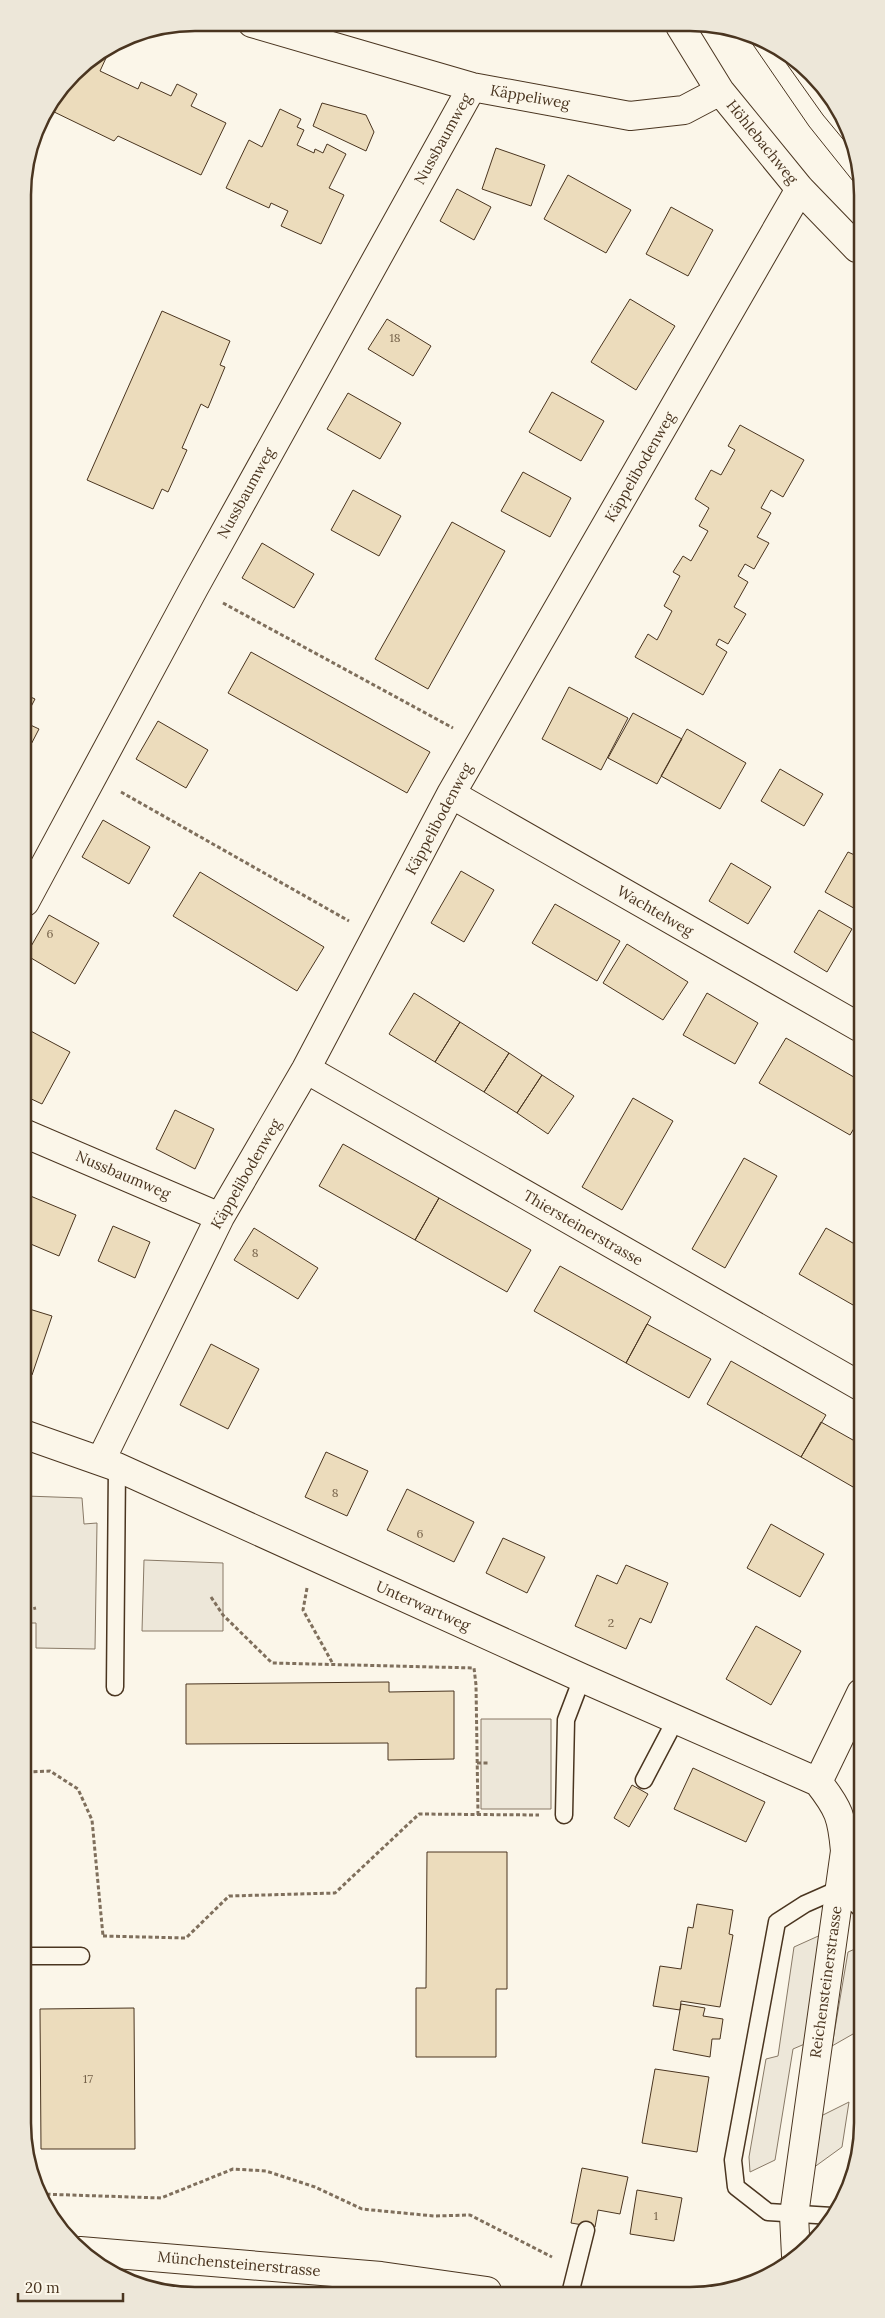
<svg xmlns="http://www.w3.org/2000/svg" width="885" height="2318" font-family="Lora,serif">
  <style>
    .parking { fill: #ede7d9; stroke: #887966 }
    .building { fill: #ecdcbc; stroke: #4a3520 }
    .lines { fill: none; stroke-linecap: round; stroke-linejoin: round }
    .service-casing { stroke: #4a3520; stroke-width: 19 }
    .minor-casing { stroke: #4a3520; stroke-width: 30 }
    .secondary-casing { stroke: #4a3520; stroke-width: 30 }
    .path { stroke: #7f6f5c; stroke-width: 3; stroke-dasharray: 4 2.5; stroke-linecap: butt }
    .service { stroke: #fbf6e9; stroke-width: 16 }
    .minor { stroke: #fbf6e9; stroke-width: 28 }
    .secondary { stroke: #fbf6e9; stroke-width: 28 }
    .tram { stroke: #4a3520; stroke-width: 1 }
    .labels { text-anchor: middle; stroke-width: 4; stroke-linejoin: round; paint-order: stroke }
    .number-label { font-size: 12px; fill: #725f47 }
    .street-label { font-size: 15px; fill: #4a3520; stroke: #fbf6e9 }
    .rim { fill: none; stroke: #4a3520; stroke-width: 2.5 }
  </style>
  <rect width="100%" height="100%" fill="#fbf6e9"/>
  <path class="parking" d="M26 1496 82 1498 84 1524 97 1523 95 1649 36 1648V1623H27Z
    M144 1560 223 1563V1631H142Z
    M481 1719H551V1809H481Z
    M825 1933 807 2043 793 2049 775 2160 750 2172 749 2157 766 2059 778 2056 794 1947Z
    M862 1946 860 2030 832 2046 848 1952Z
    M849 2102 842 2147 813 2168 821 2116Z"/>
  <path class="building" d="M99 55 106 58 100 71 138 89 141 82 171 96 177 84 197 94 191 106 226 123 201 175 118 136 114 141 48 109 81 66 88 64 89 61Z
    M322 103 366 115 374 132 366 151 313 126Z
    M280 109 301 119 297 127 304 130 297 145 314 153 315 149 323 153 327 144 346 154 329 188 344 195 321 244 281 226 288 211 271 203 269 208 226 188 249 140 262 147Z
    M496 148 545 165 531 206 482 189Z
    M568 175 631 210 606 253 544 219Z
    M457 189 491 207 474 240 440 221Z
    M671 207 713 230 688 276 646 254Z
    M630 299 675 326 636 390 591 362Z
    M162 311 230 341 220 365 225 367 208 408 201 404 182 448 187 450 168 492 162 489 153 509 87 480Z
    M387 319 431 346 413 376 368 349Z
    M552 392 604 421 581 461 529 432Z
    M348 393 401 423 380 459 327 429Z
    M740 425 804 460 783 497 771 490 761 508 771 513 757 537 769 543 754 569 745 564 738 576 748 582 734 607 746 614 728 644 719 639 716 645 727 652 703 695 635 657 648 634 657 640 672 611 664 606 680 576 673 572 683 556 691 561 708 531 699 526 709 508 695 499 711 470 721 475 735 450 728 446Z
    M523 472 571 498 550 537 501 511Z
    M353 490 401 516 379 556 331 530Z
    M452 522 505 551 428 689 375 659Z
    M262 543 314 574 294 608 242 578Z
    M251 652 430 752 407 793 228 693Z
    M569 687 628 718 601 770 542 739Z
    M24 694 35 699 24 720Z
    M633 713 682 739 657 784 608 758Z
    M158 721 208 750 186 788 136 759Z
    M24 722 39 729 24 758Z
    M687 729 746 763 720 809 661 776Z
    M780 769 823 794 804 826 761 801Z
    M103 820 150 847 129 884 82 857Z
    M848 852 859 857V911L825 892Z
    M731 863 771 887 748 924 709 901Z
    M461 871 494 890 464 942 431 923Z
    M200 872 324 947 297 991 173 916Z
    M555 904 620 941 597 981 532 943Z
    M819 910 852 929 827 972 794 952Z
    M49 915 99 943 75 984 26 955Z
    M627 944 688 982 663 1020 603 983Z
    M414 993 460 1022 435 1062 389 1034Z
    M707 993 758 1023 735 1064 683 1035Z
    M460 1022 509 1053 484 1092 435 1062Z
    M25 1028 70 1052 42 1104 25 1096Z
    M786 1038 859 1080V1120L850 1135 759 1083Z
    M509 1053 542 1075 517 1113 484 1092Z
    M542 1075 574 1096 548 1134 517 1113Z
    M633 1098 673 1121 622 1210 582 1187Z
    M175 1110 214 1129 195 1169 156 1149Z
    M343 1144 439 1198 415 1240 319 1186Z
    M744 1158 777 1176 725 1268 692 1249Z
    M28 1195 76 1215 59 1256 26 1242V1200Z
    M439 1198 531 1250 507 1292 415 1240Z
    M113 1226 150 1242 135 1278 98 1261Z
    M254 1228 318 1268 298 1299 234 1260Z
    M826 1228 860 1247V1309L799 1274Z
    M560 1266 651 1317 626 1363 534 1311Z
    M26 1308 52 1316 32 1375 26 1373Z
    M647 1324 711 1359 689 1398 626 1363Z
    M211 1344 259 1369 228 1429 180 1405Z
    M731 1361 826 1415 801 1457 707 1404Z
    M821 1422 860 1444V1491L801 1457Z
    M326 1452 368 1471 347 1516 305 1497Z
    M407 1489 474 1522 454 1562 387 1530Z
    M771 1524 824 1554 800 1597 747 1568Z
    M503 1538 545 1557 527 1593 486 1573Z
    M626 1565 668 1583 651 1623 640 1618 626 1649 575 1626 597 1575 617 1584Z
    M756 1626 801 1651 771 1705 726 1679Z
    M389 1682V1692L454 1691V1759L388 1760V1743L186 1744V1684Z
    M693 1768 765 1802 746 1842 674 1809Z
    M632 1785 648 1794 629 1827 614 1818Z
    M427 1852H507V1989H496V2057H416V1988H426Z
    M697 1904 733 1910 729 1934 733 1935 720 2007 681 2001 680 2010 653 2006 660 1966 681 1969 688 1927 693 1928Z
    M681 2004 705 2008 703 2016 723 2019 720 2039H712L710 2057 673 2050Z
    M134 2008 135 2149H41L40 2009Z
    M655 2069 709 2077 697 2152 642 2143Z
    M582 2168 628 2177 620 2214 598 2210 595 2227 571 2223Z
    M637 2190 682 2198 674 2241 630 2234Z"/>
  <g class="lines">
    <defs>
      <path id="service" d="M115 1687 117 1467
        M644 1780 676 1719
        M564 1815 566 1720 582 1678
        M28 1956H81
        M832 2216 768 2212 736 2187 733 2160 777 1922 805 1904 839 1889 862 1910
        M571 2290 586 2230"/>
      <path id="minor" d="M252 23 472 87 630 116 684 110 720 91
        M680 26 720 91 800 189 857 248
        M451 794 859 1027
        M25 902 194 588 472 87
        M306 1069 860 1386
        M26 1134 220 1217
        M26 1435 117 1467 582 1678 818 1782
        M101 1460 220 1217 306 1069 451 794 800 189
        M796 2256 794 2215 845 1851C842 1817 839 1809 818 1782L861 1693"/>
      <path id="secondary" d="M80 2251 381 2276 487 2291"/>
    </defs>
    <use href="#service" class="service-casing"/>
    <use href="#minor" class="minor-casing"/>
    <use href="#secondary" class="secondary-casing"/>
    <path class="path" d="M223 603 453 728
      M121 792 349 921
      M307 1588 303 1610 333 1664
      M211 1597 223 1615 272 1663 474 1668 476 1685 478 1815
      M27 1610 36 1608
      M477 1763H489
      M27 1772 50 1771 78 1789 92 1820 103 1936
      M103 1936 186 1938 229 1896 335 1893 419 1814 539 1815
      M40 2194 161 2198 233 2169 266 2171 315 2187 362 2209 434 2216 470 2215 552 2257"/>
    <use href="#service" class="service"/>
    <use href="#minor" class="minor"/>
    <use href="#secondary" class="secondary"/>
    <path class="tram" d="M745 33 809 126 857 186
      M774 46 823 115 857 156"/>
  </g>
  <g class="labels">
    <g class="number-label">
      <text x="395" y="342">18</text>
      <text x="50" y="938">6</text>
      <text x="255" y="1257">8</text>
      <text x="335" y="1497">8</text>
      <text x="420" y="1538">6</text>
      <text x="611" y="1627">2</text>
      <text x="88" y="2083">17</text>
      <text x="656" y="2220">1</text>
    </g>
    <g class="street-label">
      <text transform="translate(530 97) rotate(10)" y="5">Käppeliweg</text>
      <text transform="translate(443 139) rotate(-61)" y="5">Nussbaumweg</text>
      <text transform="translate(762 142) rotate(51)" y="5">Höhlebachweg</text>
      <text transform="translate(640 467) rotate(-60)" y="5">Käppelibodenweg</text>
      <text transform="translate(246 493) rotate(-61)" y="5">Nussbaumweg</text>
      <text transform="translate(439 819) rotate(-62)" y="5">Käppelibodenweg</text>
      <text transform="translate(655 911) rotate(30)" y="5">Wachtelweg</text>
      <text transform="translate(246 1174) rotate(-60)" y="5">Käppelibodenweg</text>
      <text transform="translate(123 1175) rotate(23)" y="5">Nussbaumweg</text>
      <text transform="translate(583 1228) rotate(30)" y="5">Thiersteinerstrasse</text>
      <text transform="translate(423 1606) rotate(24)" y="5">Unterwartweg</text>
      <text transform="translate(826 1982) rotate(-82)" y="5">Reichensteinerstrasse</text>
      <text transform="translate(239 2264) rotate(5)" y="5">Münchensteinerstrasse</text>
    </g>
  </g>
  <path d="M0 0H885V2318H0ZM195 31H690A164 164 0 0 1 854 195V2123A164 164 0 0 1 690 2287H195A164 164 0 0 1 31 2123V195A164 164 0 0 1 195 31Z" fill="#ede7d9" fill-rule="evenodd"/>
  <path class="rim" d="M195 31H690A164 164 0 0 1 854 195V2123A164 164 0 0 1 690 2287H195A164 164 0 0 1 31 2123V195A164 164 0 0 1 195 31Z"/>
  <path d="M18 2293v8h105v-8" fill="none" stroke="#4a3520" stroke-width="2.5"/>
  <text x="25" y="2293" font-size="15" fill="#4a3520" stroke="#fbf6e9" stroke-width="4" paint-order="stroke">20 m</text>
</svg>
